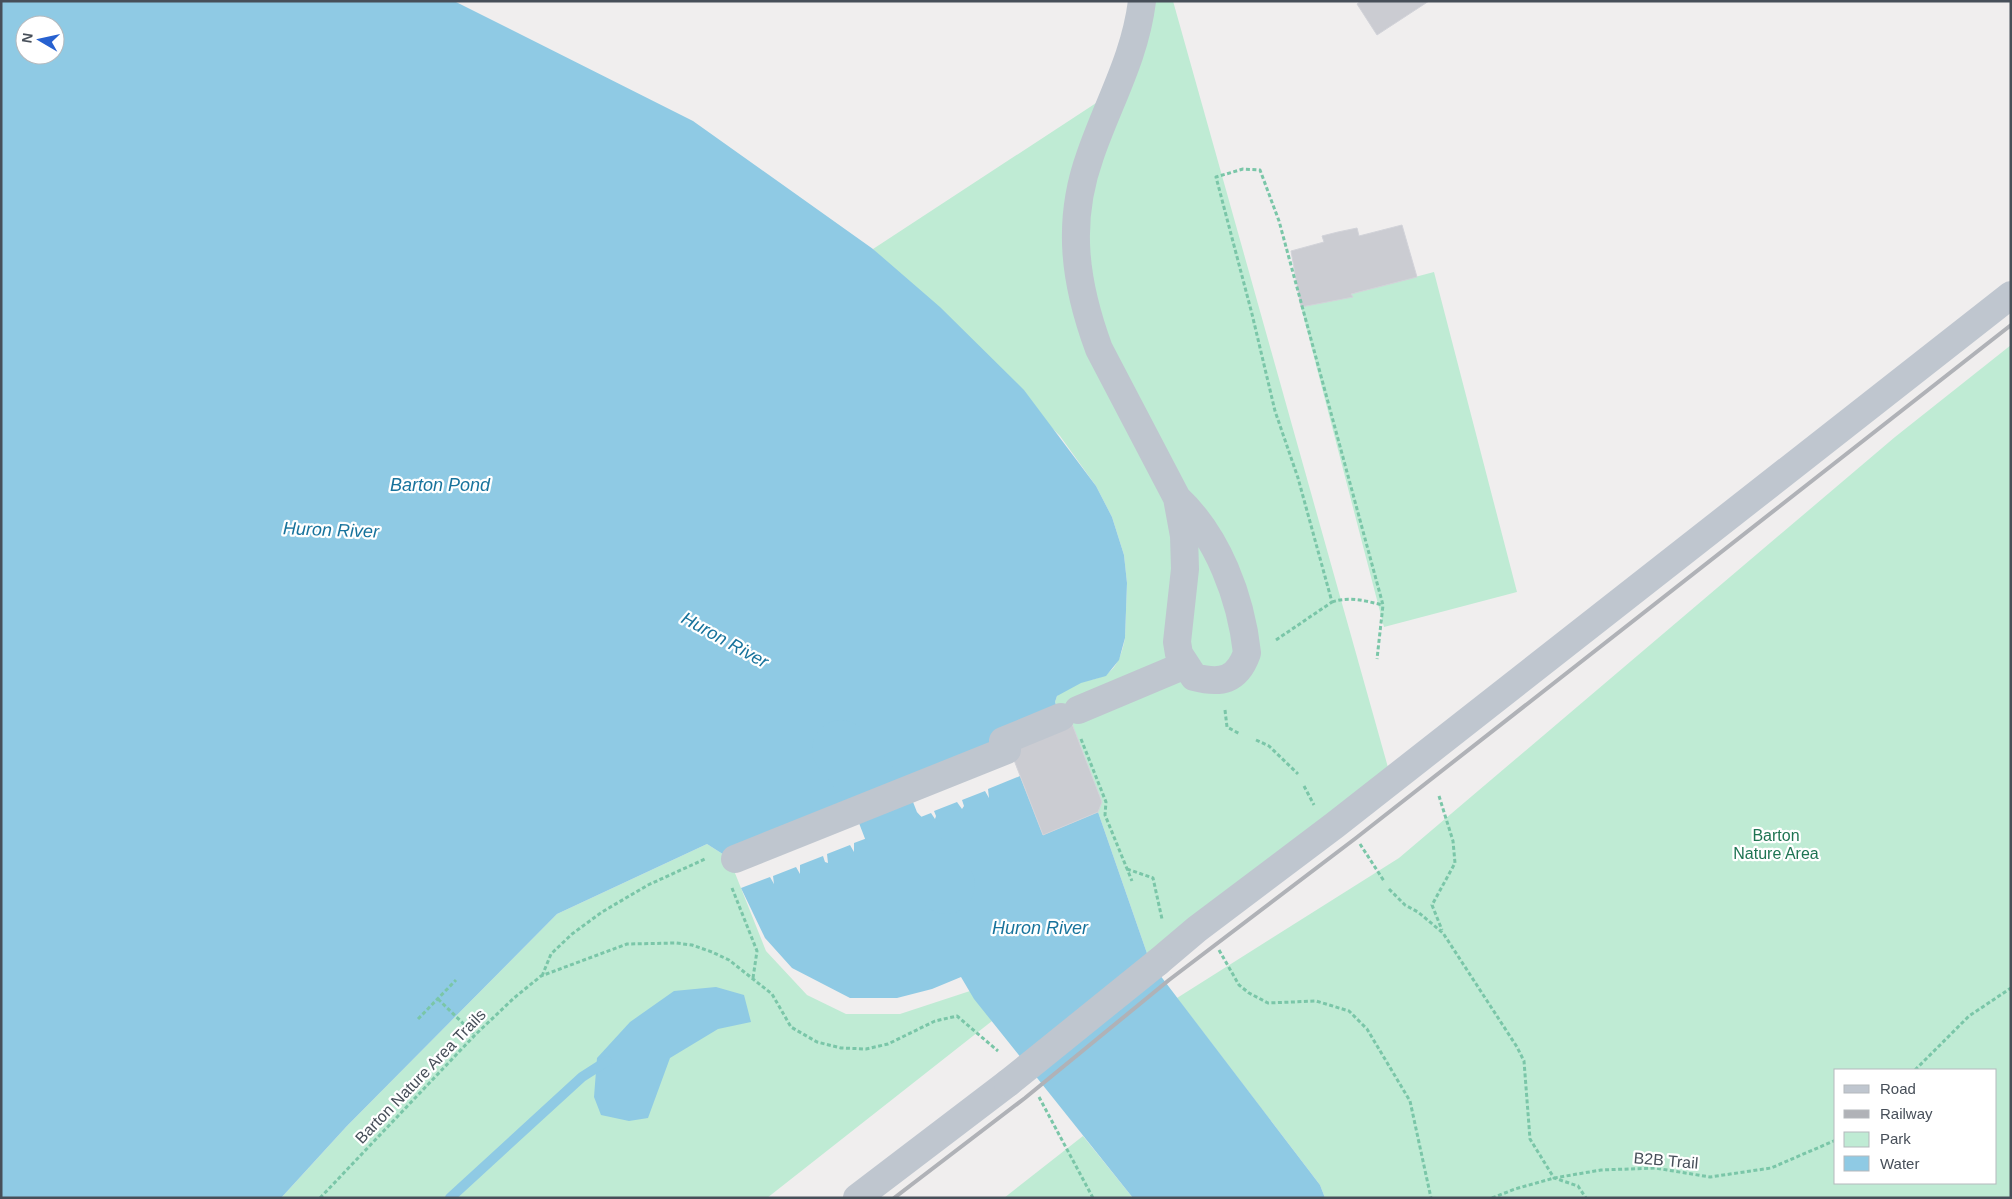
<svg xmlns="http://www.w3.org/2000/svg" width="2012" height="1199" font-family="Helvetica,sans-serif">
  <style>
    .green { fill: #bfebd4; fill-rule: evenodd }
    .water { fill: #8fcae4; fill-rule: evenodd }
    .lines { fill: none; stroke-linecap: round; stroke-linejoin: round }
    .stream { stroke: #8fcae4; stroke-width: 10 }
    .river { stroke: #8fcae4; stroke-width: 58 }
    .building { fill: #cbccd2; stroke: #d2d3d9 }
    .path { stroke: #7ac6a8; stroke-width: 3; stroke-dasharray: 4 2.5; stroke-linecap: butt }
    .minor { stroke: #bfc6cf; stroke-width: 28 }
    .rail { stroke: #b0b2b7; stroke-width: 4 }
    .minor-bridge { stroke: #bfc6cf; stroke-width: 28 }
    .labels { text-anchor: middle; stroke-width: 4.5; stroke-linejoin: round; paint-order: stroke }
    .park-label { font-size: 16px; fill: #1e7452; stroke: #fff }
    .street-label { font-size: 16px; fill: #474f59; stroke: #fff }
    .water-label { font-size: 18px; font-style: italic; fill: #18739c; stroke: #fff }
  </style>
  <rect width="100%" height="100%" fill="#f0eeee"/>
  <path class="green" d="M1142 1H1173L1389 771 1150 962 1098 812 1102 802 1069 716 1061 717 1055 702 1057 696C1087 668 1114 695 1125 638L1127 583 1124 555 1112 517 1096 486 1060 436 873 249 1119 88Z
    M1434 272 1517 592 1384 627 1301 307Z
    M2011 345V1198H1325L1320 1185 1177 998 1399 858 1895 437ZM1836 1070H1996V1183H1836Z
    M707 844 729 858 766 951 807 995 846 1014H900L970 991 992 1021 767 1198H281L346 1127 557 914Z
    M1083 1136 1133 1198H1004Z"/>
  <path class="water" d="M1 1H454L693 121 873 249 940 307 1024 390 1096 486 1112 517 1124 555 1127 583 1125 638 1119 660 1106 676 1081 683 1057 696 1055 702 1061 717 729 858 707 844 557 914 346 1127 281 1198H1ZM25 25H55V55H25Z
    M1020 776 1043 835 1098 812 1150 962 1320 1185 1325 1198H1133L974 999 961 977 932 989 897 998H850L792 968 765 938 741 888 770 877 774 884 773 876 796 867 800 874V865L823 856 825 862 828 863 827 854 850 845 854 852V843L878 834 882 841 881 833 904 823 908 830V822L931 813 935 819 936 816 934 811 957 802 962 809 964 806 962 800 985 791 989 798 988 789Z
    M716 987 744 995 751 1022 718 1029 670 1058 648 1118 629 1121 601 1115 594 1097 597 1058 630 1022 674 991Z"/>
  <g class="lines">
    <path class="stream" d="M450 1198 582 1077 607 1061"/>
    <path class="river" d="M841 749 880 797 892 828 946 885"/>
  </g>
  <path class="building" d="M1361 1H1429L1377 35 1357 4Z
    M1402 225 1417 277 1351 294 1353 297 1301 307 1291 251 1324 242 1322 236 1338 232 1357 228 1359 236Z
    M1069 716 1102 802 1098 812 1043 835 1007 742Z"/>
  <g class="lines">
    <path class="path" d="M1332 602C1350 596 1365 601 1383 605
      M1276 640 1332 602 1298 478 1275 411 1252 314 1216 177 1243 169 1260 170 1279 221 1383 605 1377 659
      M1225 710 1227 727 1240 734
      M1081 739 1106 802 1105 815 1132 881
      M1256 740 1269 746 1298 774
      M1304 786 1314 805
      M1439 796 1453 841 1455 863 1432 905 1442 930
      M1360 844 1384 881
      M1127 869 1153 878 1162 919
      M732 888 757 951 753 978
      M1389 889 1405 905 1418 912 1443 933 1517 1047 1524 1061 1530 1139 1554 1178 1578 1186 1586 1198
      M1219 950 1239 985 1249 993 1268 1003 1316 1001 1349 1011 1367 1029 1410 1101 1431 1198
      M542 976 551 954 572 934 602 912 648 885 705 859
      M438 999 475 1035
      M418 1019 456 980
      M1915 1070 1969 1016 2011 988
      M1039 1097 1093 1198
      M320 1198 475 1035 514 998 541 976 627 944 676 943 692 945 712 952 729 960 772 994 791 1027 817 1042 841 1048 866 1049 888 1044 935 1021 957 1016 998 1051
      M1492 1198 1515 1189 1554 1178 1601 1170 1655 1168 1710 1177 1771 1168 1836 1140"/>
    <path class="minor" d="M1142 1C1135 58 1108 103 1090 156 1066 223 1075 284 1099 349L1177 498C1218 536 1241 598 1247 653 1237 681 1221 684 1194 677L1179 654 1177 642 1185 569 1184 536 1177 498
      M1078 710 1185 665
      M735 859 1007 750 1003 741 1061 717
      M1158 962 1197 929 1335 825 2011 295
      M857 1198 1008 1083"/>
    <path class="rail" d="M894 1198 1025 1098 1169 980 1356 838 2011 325"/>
    <path class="minor-bridge" d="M1008 1083 1158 962"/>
  </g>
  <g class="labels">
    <g class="park-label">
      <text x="1776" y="841">Barton<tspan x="1776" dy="18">Nature Area</tspan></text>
    </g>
    <g class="street-label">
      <text transform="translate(420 1076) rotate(-46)" y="6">Barton Nature Area Trails</text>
      <text transform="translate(1666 1160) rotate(5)" y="6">B2B Trail</text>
    </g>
    <g class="water-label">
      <text x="440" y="491">Barton Pond</text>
      <text transform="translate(331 530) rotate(2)" y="6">Huron River</text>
      <text transform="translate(725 640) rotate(29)" y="6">Huron River</text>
      <text x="1040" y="934">Huron River</text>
    </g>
  </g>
  <rect width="2012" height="1199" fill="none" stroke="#474f59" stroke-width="5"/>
  <rect x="1834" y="1069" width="162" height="115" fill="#ffffff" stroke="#b5b9bd"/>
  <rect x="1844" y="1085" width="25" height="8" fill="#bfc6cf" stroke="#b5b9bd"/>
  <text x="1880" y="1094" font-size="15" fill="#474f59">Road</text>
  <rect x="1844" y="1110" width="25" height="8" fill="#b0b2b7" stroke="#b5b9bd"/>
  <text x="1880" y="1119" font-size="15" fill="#474f59">Railway</text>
  <rect x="1844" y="1132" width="25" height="15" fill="#bfebd4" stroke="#b5b9bd"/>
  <text x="1880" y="1144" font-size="15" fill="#474f59">Park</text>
  <rect x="1844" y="1156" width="25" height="15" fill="#8fcae4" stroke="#b5b9bd"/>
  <text x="1880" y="1169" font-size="15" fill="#474f59">Water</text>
  <g transform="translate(40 40) rotate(279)"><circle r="24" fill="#ffffff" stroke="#b5b9bd"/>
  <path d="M0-4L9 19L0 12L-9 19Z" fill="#2761d0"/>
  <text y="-8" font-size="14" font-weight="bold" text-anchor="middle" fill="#474f59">N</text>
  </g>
</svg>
